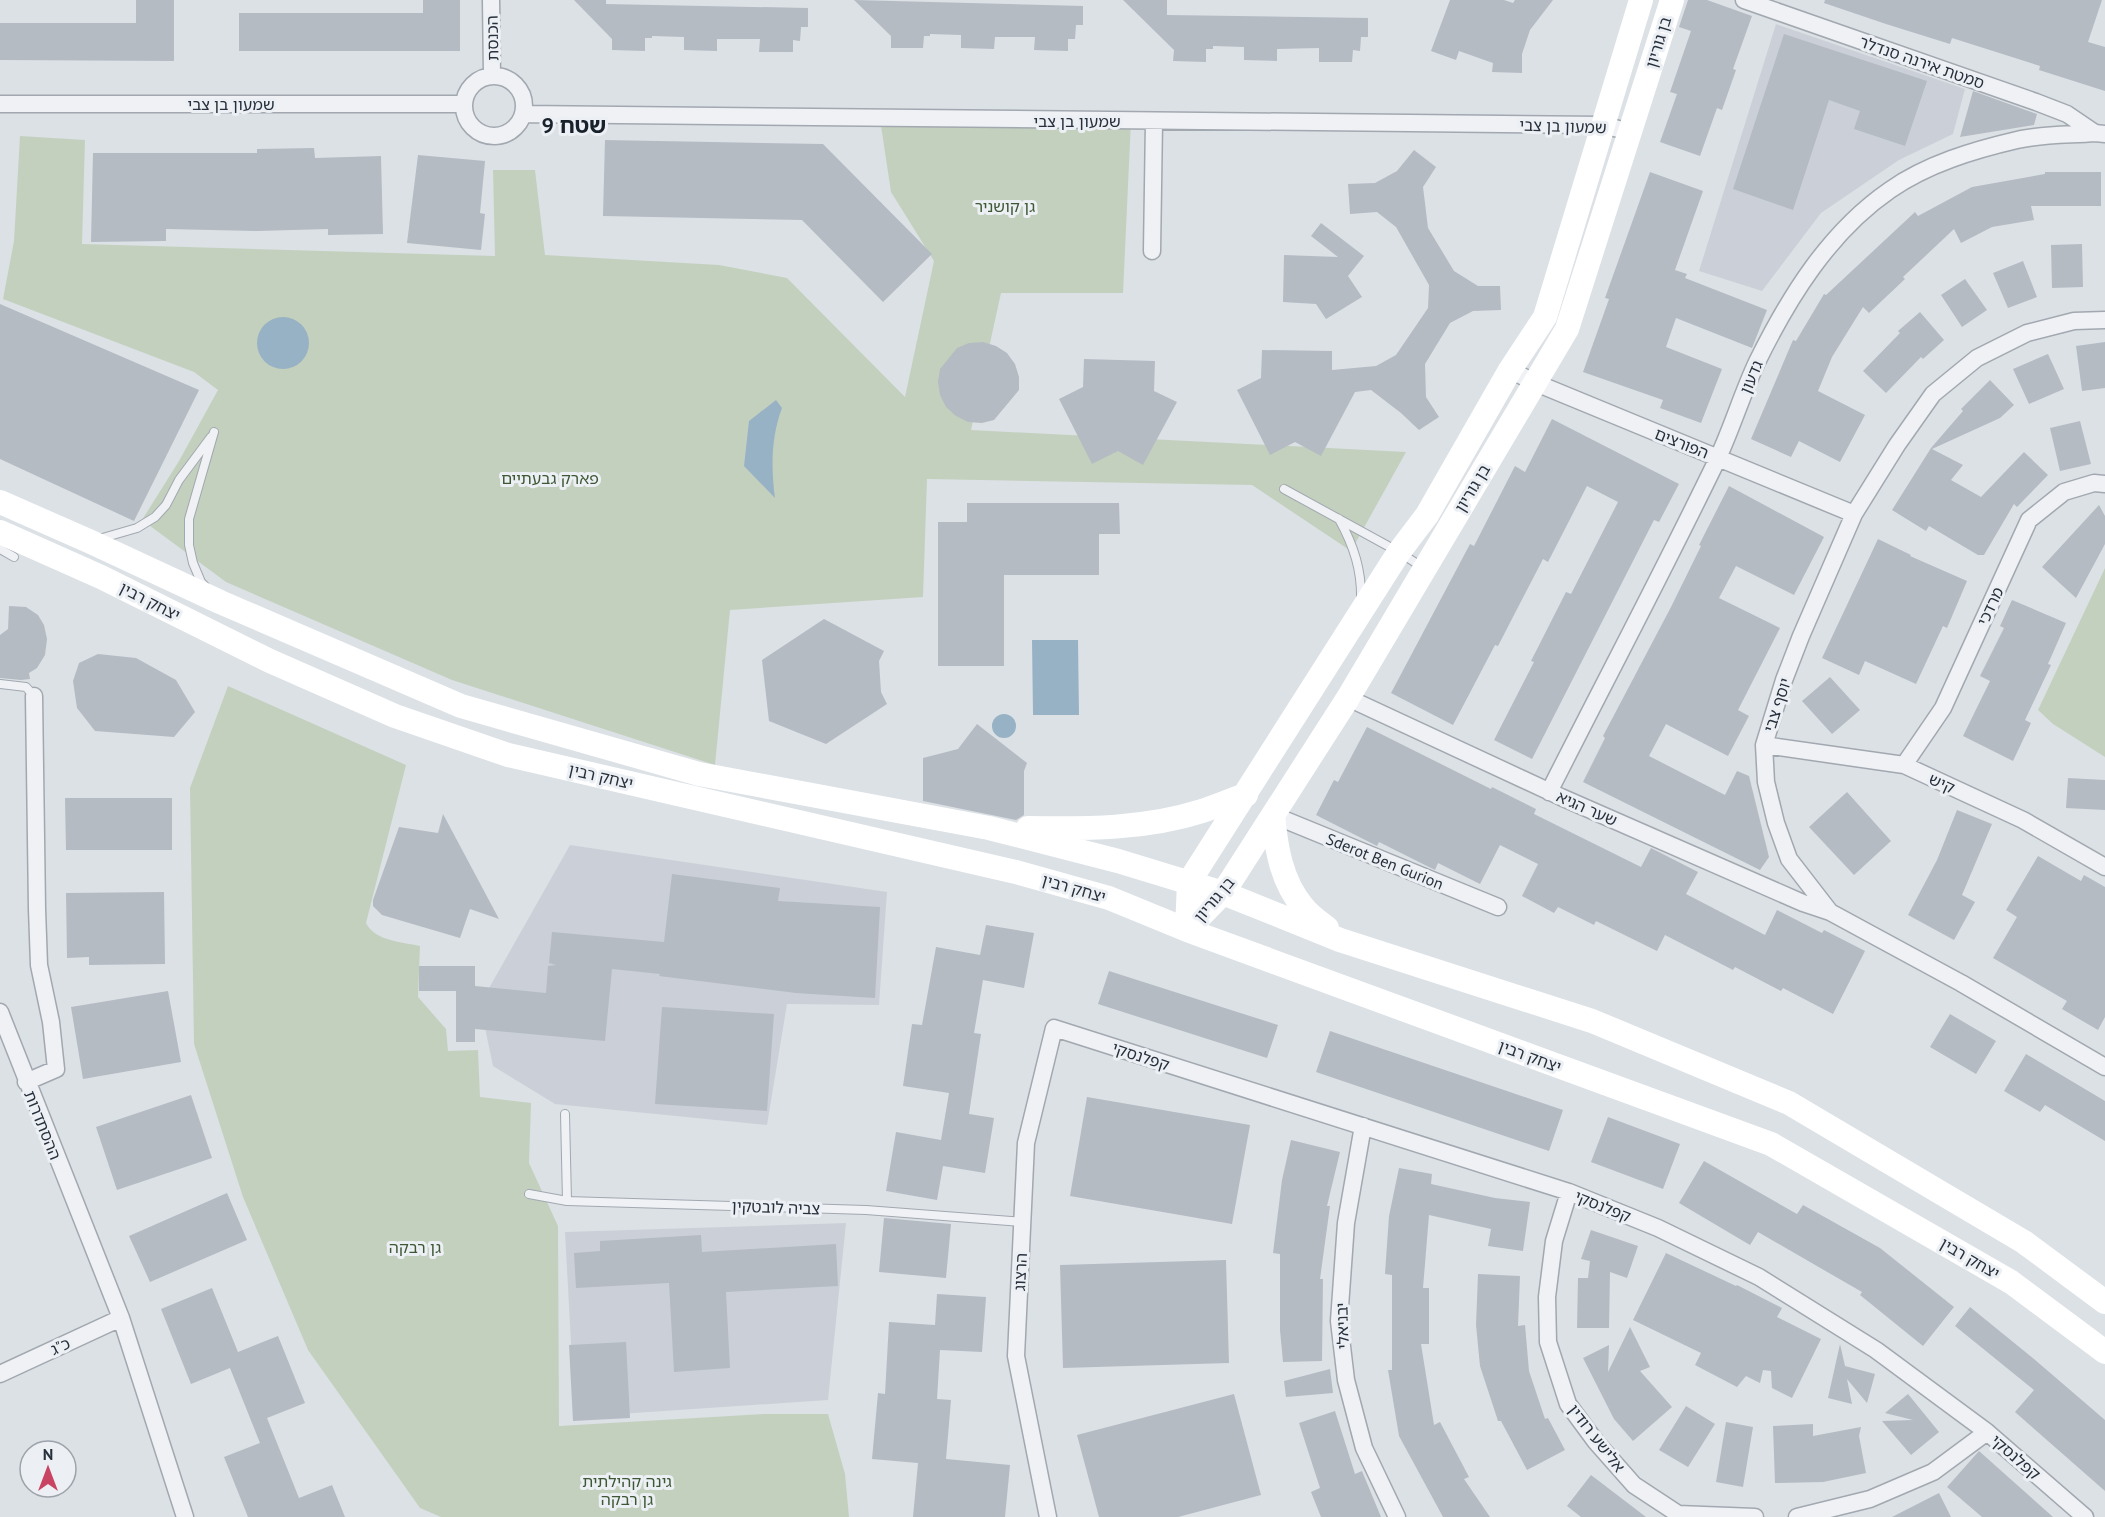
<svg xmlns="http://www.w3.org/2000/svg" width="2105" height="1517" font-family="'PT Sans','Noto Sans Hebrew',sans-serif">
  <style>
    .built { fill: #cbd0d8 }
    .green { fill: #c4d0be }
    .water { fill: #98b2c5 }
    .building { fill: #b4bbc3 }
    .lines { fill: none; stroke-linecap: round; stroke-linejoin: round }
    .lane-casing { stroke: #a2a8b0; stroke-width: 10 }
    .street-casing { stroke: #a2a8b0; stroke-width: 19 }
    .lane { stroke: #eff1f5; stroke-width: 8 }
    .street { stroke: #eff1f5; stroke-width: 16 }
    .secondary { stroke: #fff; stroke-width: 24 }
    .labels { text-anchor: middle; stroke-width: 6; stroke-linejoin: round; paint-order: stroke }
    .street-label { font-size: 16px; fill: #27303c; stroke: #ecf0f4 }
    .park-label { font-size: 16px; fill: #3e5734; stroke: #ecf0f4 }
    .district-label { font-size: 22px; font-weight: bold; fill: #19212c; stroke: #ecf0f4 }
  </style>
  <rect width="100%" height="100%" fill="#dce1e6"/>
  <path class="built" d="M1776 24 1965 89 1953 134 1899 160 1821 213 1762 291 1699 271Z
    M570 845 887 892 879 1005 787 1004 767 1125 555 1104 493 1066 480 1004Z
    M846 1223 828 1400 575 1417 565 1232Z"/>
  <path class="green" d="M880 119 1131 121 1123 293H1001L971 430 1406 452 1351 551 1252 485 927 479 923 597 730 610 715 765 452 680 226 582 142 520 179 461 218 390 194 372 3 299 14 241 20 136 85 140 82 244 495 256 493 170H535L545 255 719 265 787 278 905 397 934 261 891 192Z
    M2105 568V757L2053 724 2038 710Z
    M228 686 406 765 366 923C375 941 402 942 420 946L418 997 446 1029 448 1051 478 1050 480 1097 531 1103 529 1163 558 1226 559 1426 764 1414H828L845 1474 849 1517H441L420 1508 308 1350 243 1197 194 1044 190 788Z"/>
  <path class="water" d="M257 343a26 26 0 1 1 52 0a26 26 0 1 1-52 0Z
    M776 400 782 408C771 437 771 468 775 498L744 466 749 421Z
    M1032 640H1078L1079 715H1033Z
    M992 726a12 12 0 1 1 24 0a12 12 0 1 1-24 0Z"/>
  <path class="building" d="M136 0H174V61L0 60V23H136Z
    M423 0H460V51H239V13H423Z
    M574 0H606V4L808 8V27H801L800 41 793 40V52H759L760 39H717V51L684 50V37L652 36V38H645V51L612 50V39Z
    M854 0 1083 6V25H1076L1075 39H1068V51L1034 50 1035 37H995L994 49 961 48V35L930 34V36H924L923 48H891V36Z
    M1123 0H1167V15L1368 18V37H1361L1360 51 1353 50 1352 62H1319V48L1277 49V61L1244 60V47L1213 46V49H1206V62L1173 61 1174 50Z
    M1450 0H1504L1513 3 1515 0H1553L1530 30 1522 54V73L1492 72 1493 63 1459 51 1456 60 1431 51Z
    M1688 0H1707L1752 16 1733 69 1736 70 1722 110 1717 108 1700 156 1660 142 1677 94 1670 92 1691 31 1679 27Z
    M1825 0H2102L2088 42 2105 47V91L2039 70 2040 66 1952 38 1950 44 1886 24 1824 3Z
    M1784 34 1927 81 1905 146 1854 129 1860 111 1829 100 1793 210 1733 189Z
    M1973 91 2037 114 2034 125 1960 137Z
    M605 140 823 144 932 254 883 302 802 220 603 216Z
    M314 148 315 158 381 156 383 234 328 235V229L258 231 166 229V241L91 242 93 153H257V149Z
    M1414 150 1436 167 1423 187 1428 228 1454 271 1478 286H1500L1501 310 1473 311 1450 323 1425 364 1426 397 1439 417 1419 430 1401 413 1371 390 1355 392 1321 456 1295 442 1270 455 1237 390 1261 378 1262 350 1332 351V370L1376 366 1396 355 1428 308 1429 285 1396 227 1377 212 1350 214 1348 184 1375 183 1397 171Z
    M418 155 485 161 480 213 485 214 481 250 407 243Z
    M1650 172 1703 191 1675 270 1687 274 1685 278 1767 310 1752 348 1676 318 1666 347 1722 369 1701 423 1660 408 1663 400 1583 372 1609 299 1605 298Z
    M2045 172H2101V206H2031L2034 220 1992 227 1961 243 1954 229 1903 277 1905 279 1869 313 1863 307 1832 357 1818 391 1865 415 1840 462 1799 441 1791 457 1751 439 1793 340 1796 341 1824 294 1826 295 1915 212 1918 216 1972 187 2045 174Z
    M1321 223 1364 256 1348 276 1362 297 1326 319 1316 304 1283 302 1284 255 1338 257 1311 236Z
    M2082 244 2083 287 2052 288 2051 245Z
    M2023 261 2037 297 2008 308 1993 273Z
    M1965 279 1987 310 1962 327 1941 295Z
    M0 304 199 390 134 521 0 459Z
    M1920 312 1944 340 1923 359 1921 357 1886 393 1863 371 1900 333 1898 331Z
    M983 342 996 346 1007 353 1015 364 1019 377V390L994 420 982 423 968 422 956 416 946 407 940 395 938 382 940 369 957 348 969 343Z
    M2105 342V388L2082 391 2076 346Z
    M2048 354 2064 389 2029 404 2013 369Z
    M1084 359 1155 361 1154 391 1177 402 1143 465 1118 451 1092 464 1059 399 1083 387Z
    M1990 380 2014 405 2000 418 1932 449 1963 465 1951 480 1981 497 2024 452 2048 475 2017 507 2014 504 1984 555H1978L1929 526 1926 531 1892 510 1931 448 1963 411 1961 409Z
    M1552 419 1679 484 1659 522 1654 520 1532 759 1494 740 1534 662 1531 661 1566 592 1571 594 1618 502 1587 486 1548 562 1543 559 1498 646 1495 645 1453 725 1391 693 1470 544 1474 546 1515 466 1525 472Z
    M2080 421 2091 464 2060 471 2050 428Z
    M1729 486 1824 537 1794 595 1736 566 1719 598 1780 628 1738 710 1749 716 1728 756 1666 724 1649 756 1725 795 1737 771 1749 776 1769 857 1760 870 1583 782 1605 738 1603 736 1671 607 1701 546 1699 545Z
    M967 503H1119L1120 534H1099V575H1004V666H938V522H967Z
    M2099 505 2105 516V544L2076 598 2042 567Z
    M1878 539 1911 555 1910 556 1967 581 1947 628 1943 626 1916 684 1865 661 1859 675 1822 658Z
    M2012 600 2066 623 2048 664 2051 665 2025 720 2031 723 2013 761 1963 736 1990 681 1980 676 2004 628 2000 626Z
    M9 606 26 607 38 615 44 625 47 639 45 655 37 668 29 673 30 679 21 680 0 678V635L8 629Z
    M824 619 884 651 879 661 881 692 887 704 826 744 769 721 762 660Z
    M98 654 136 658 176 680 195 712 174 737 95 731 77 708 73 681 79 663Z
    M1830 677 1860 710 1832 734 1802 701Z
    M977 724 1027 763 1024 771V815L1016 820 923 801V758L958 749Z
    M1367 727 1491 789 1492 787 1536 809 1534 814 1641 867 1651 848 1698 872 1686 894 1765 935 1777 910 1822 933 1824 930 1865 951 1833 1014 1783 988 1781 991 1735 967 1733 970 1665 935 1657 951 1596 921 1594 925 1558 907 1554 913 1522 896 1538 864 1500 845 1480 884 1438 863 1435 870 1379 842 1377 846 1316 815 1334 780 1338 782Z
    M2068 778 2105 780V810L2066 808Z
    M1847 792 1891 841 1854 875 1809 827Z
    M65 798H172V850H66Z
    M1957 810 1992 824 1962 895 1975 902 1954 940 1908 915 1937 860Z
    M443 814 499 919 470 909 460 938 382 915 373 906V900L399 827 438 833Z
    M2038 856 2081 881 2084 875 2105 887V1017L2098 1030 2062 1009 2067 1001 1993 958 2017 917 2006 910Z
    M672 874 780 888 778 901 880 907 875 998 796 993 659 976 660 974 612 969 605 1041 475 1029V1042H456V991H419V966H475V986L546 993 548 966 556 965 549 963 552 932 664 942Z
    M164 892 165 964 89 965V957L67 958 66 893Z
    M986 925 1034 933 1024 988 983 980 974 1033 981 1034 969 1114 994 1118 985 1173 943 1166 937 1200 886 1191 896 1132 941 1140 949 1093 903 1086 912 1024 922 1025 936 947 980 955Z
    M1109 971 1278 1025 1267 1058 1098 1004Z
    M168 991 181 1062 83 1079 71 1007Z
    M662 1007 774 1014 767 1111 655 1104Z
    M1950 1014 1996 1041 1976 1074 1930 1047Z
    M1330 1031 1563 1110 1549 1151 1316 1072Z
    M2026 1054 2105 1101V1141L2045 1105 2040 1112 2004 1091Z
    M191 1095 212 1158 117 1190 96 1127Z
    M1087 1097 1250 1125 1232 1224 1070 1196Z
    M1608 1117 1680 1144 1663 1189 1591 1162Z
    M1291 1140 1340 1152 1327 1206H1330L1320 1279H1323L1322 1361 1283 1362 1280 1330V1254L1273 1253 1282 1180Z
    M1704 1161 1797 1214 1803 1205 1880 1248 1954 1307 1923 1346 1860 1295 1862 1292 1758 1232 1750 1245 1679 1203Z
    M1399 1168 1432 1174 1431 1184 1495 1198 1530 1202 1523 1251 1488 1246 1491 1229 1429 1215 1423 1288H1429V1344H1421L1434 1425 1440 1422 1469 1477 1464 1479 1490 1517H1443L1399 1436 1388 1370H1392V1275L1385 1274 1389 1216Z
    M227 1193 247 1240 150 1282 129 1236Z
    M884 1218 951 1224 946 1278 879 1272Z
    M1591 1230 1638 1246 1627 1278 1610 1272 1609 1328H1577L1578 1278H1588L1590 1261 1581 1259Z
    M701 1235 702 1252 836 1244 838 1286 726 1292 730 1368 674 1372 669 1283 576 1288 574 1253 600 1251V1241Z
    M1666 1253 1736 1286 1737 1285 1782 1308 1777 1317 1821 1339 1792 1398 1772 1388 1771 1371 1763 1370 1760 1383 1746 1376 1737 1387 1695 1365 1701 1353 1633 1320Z
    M1226 1260 1229 1363 1063 1368 1060 1265Z
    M1478 1274 1520 1276 1518 1326 1525 1325 1529 1371 1545 1419 1548 1418 1565 1450 1527 1470 1501 1421H1498L1480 1366 1476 1325Z
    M212 1288 238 1352 278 1336 305 1403 267 1418 299 1498 332 1485 345 1517H248L224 1457 260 1443 230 1368 191 1384 161 1309Z
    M937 1294 986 1297 982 1352 940 1350 937 1399 951 1400 946 1459 1010 1465 1005 1517H913L918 1463 872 1459 878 1393 885 1394 889 1322 935 1325Z
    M1970 1307 2034 1359 2105 1420V1491L2015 1412 2034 1390 1955 1326Z
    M1630 1327 1650 1367 1640 1371 1672 1407 1633 1441 1614 1419 1583 1358 1609 1345 1608 1372Z
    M626 1342 630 1418 573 1421 569 1345Z
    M1840 1344 1845 1366 1875 1374 1867 1403 1847 1379 1852 1404 1828 1398Z
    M1330 1369 1333 1393 1286 1397 1284 1381Z
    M1234 1394 1261 1495 1178 1517H1099L1077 1435Z
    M1908 1394 1939 1432 1911 1455 1882 1421 1913 1420 1885 1413Z
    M1686 1406 1715 1424 1688 1467 1659 1450Z
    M1335 1411 1355 1474 1362 1471 1381 1517H1321L1311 1492 1320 1488 1299 1423Z
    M1726 1422 1753 1427 1743 1487 1716 1482Z
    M1813 1424V1436L1861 1427 1859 1436 1866 1473 1823 1482 1775 1483 1773 1426Z
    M1979 1451 2053 1517H1982L1947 1487Z
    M1591 1475 1646 1517H1581L1567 1506Z
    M1939 1493 1951 1517H1892Z"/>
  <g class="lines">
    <defs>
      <path id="lane" d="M1284 489 1399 552 1422 567
        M1339 519C1354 546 1362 571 1361 601
        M99 539 137 528 155 517 166 505 179 480 211 437
        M0 549 14 557
        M205 586 201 582 193 563 189 545V519L214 432
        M0 684 26 687 34 696
        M565 1114 567 1201
        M529 1194 567 1201 866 1210 1023 1222"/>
      <path id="street" d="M491 0 492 75
        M1744 0 2036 102 2067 114 2095 133
        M464 106a30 30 0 1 1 60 0a30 30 0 1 1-60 0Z
        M0 104H463
        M523 114C883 119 1243 120 1603 125L1630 132
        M1152 251 1154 121
        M2105 320 2074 321 2027 333 1977 358 1933 394 1897 445 1854 514 1801 636 1784 680 1764 745 1766 782 1776 823 1789 859 1830 912 1961 983 2105 1067
        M1510 370 1536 383 1854 514
        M1348 698 1561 797 1803 903 1830 912
        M1764 745 1904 765 2023 820 2105 867
        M1904 765 1943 708 2029 520 2064 492 2094 483 2105 484
        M1549 792C1605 681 1663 572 1717 460 1732 428 1742 394 1757 362 1789 297 1829 232 1890 190 1927 164 1974 150 2017 140 2042 134 2070 135 2095 133L2105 134
        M1273 815 1498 907
        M0 1012 121 1318 185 1517
        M26 1082 56 1069 51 1022 39 965 37 909 34 696
        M1363 1126 1346 1223 1339 1321 1346 1380 1364 1448 1397 1517
        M1569 1192 1554 1241 1547 1297 1548 1342 1568 1404 1596 1442 1634 1485 1678 1514 1755 1517
        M0 1374 121 1318
        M1048 1517 1016 1356 1026 1143 1054 1028 1569 1192 1658 1228 1759 1277 1876 1350 1987 1432 2085 1517
        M1797 1517 1870 1499 1933 1472 1987 1432"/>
    </defs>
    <use href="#lane" class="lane-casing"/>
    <use href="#street" class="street-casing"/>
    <use href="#lane" class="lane"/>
    <use href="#street" class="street"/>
    <path class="secondary" d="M0 502 91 542 220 602 461 706 699 774 989 828 1118 861 1223 893 1340 940 1592 1021 1789 1103 2024 1242 2105 1302
      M0 532 101 577 270 661 395 716 508 755 1016 872 1109 898 1187 930 1771 1144 2011 1282 2105 1352
      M1273 815C1276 847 1281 881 1303 907 1309 915 1319 922 1327 928
      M1028 828C1086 829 1146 829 1202 811 1217 806 1231 800 1246 795
      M1187 930 1223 893 1348 698 1567 329 1672 0
      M1187 930 1189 882 1399 552 1427 515 1510 370 1545 317 1641 0"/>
  </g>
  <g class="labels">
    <g class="street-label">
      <text transform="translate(492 38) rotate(-91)" y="6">הכנסת</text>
      <text transform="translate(1658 42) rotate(-73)" y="6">בן גוריון</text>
      <text transform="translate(1922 62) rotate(19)" y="6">סמטת אירנה סנדלר</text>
      <text x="231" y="110">שמעון בן צבי</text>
      <text x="1077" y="127">שמעון בן צבי</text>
      <text transform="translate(1563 126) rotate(2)" y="6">שמעון בן צבי</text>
      <text transform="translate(1751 377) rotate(-67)" y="6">גדעון</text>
      <text transform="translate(1682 443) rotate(22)" y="6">הפורצים</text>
      <text transform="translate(1472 488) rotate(-59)" y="6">בן גוריון</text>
      <text transform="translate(150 601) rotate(27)" y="6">יצחק רבין</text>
      <text transform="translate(1990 606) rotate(-65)" y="6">מרדכי</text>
      <text transform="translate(1777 705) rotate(-72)" y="6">יוסף צבי</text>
      <text transform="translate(601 776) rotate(13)" y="6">יצחק רבין</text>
      <text transform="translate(1942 783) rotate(24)" y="6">קיש</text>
      <text transform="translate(1587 808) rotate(24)" y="6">שער הגיא</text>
      <text transform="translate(1385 861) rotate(22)" y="6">Sderot Ben Gurion</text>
      <text transform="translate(1074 888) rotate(16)" y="6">יצחק רבין</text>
      <text transform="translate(1214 899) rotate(-50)" y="6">בן גוריון</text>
      <text transform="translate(1141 1056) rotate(18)" y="6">קפלנסקי</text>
      <text transform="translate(1530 1056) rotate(20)" y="6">יצחק רבין</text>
      <text transform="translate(43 1125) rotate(68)" y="6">ההסתדרות</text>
      <text transform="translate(1603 1206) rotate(22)" y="6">קפלנסקי</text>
      <text transform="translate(776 1207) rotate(2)" y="6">צביה לובטקין</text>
      <text transform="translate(1970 1258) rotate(30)" y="6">יצחק רבין</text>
      <text transform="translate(1020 1272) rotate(-87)" y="6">הרצוג</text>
      <text transform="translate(1342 1326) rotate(-92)" y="6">יבניאלי</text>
      <text transform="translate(60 1346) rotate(-25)" y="6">כ"ג</text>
      <text transform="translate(1597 1438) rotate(52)" y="6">אלישע רודין</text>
      <text transform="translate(2016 1457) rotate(41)" y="6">קפלנסקי</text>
    </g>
    <g class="park-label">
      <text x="1005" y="212">גן קושניר</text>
      <text x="550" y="484">פארק גבעתיים</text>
      <text x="415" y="1253">גן רבקה</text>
      <text x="627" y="1487">גינה קהילתית<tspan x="627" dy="18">גן רבקה</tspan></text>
    </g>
    <g class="district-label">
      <text x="574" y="133">שטח 9</text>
    </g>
  </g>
  <g transform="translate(48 1469)"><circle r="28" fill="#ecf0f4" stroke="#9da3aa" stroke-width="1.5"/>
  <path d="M0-4.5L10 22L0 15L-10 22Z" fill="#c94463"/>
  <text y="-9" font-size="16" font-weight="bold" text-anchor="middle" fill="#27303c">N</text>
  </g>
</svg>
